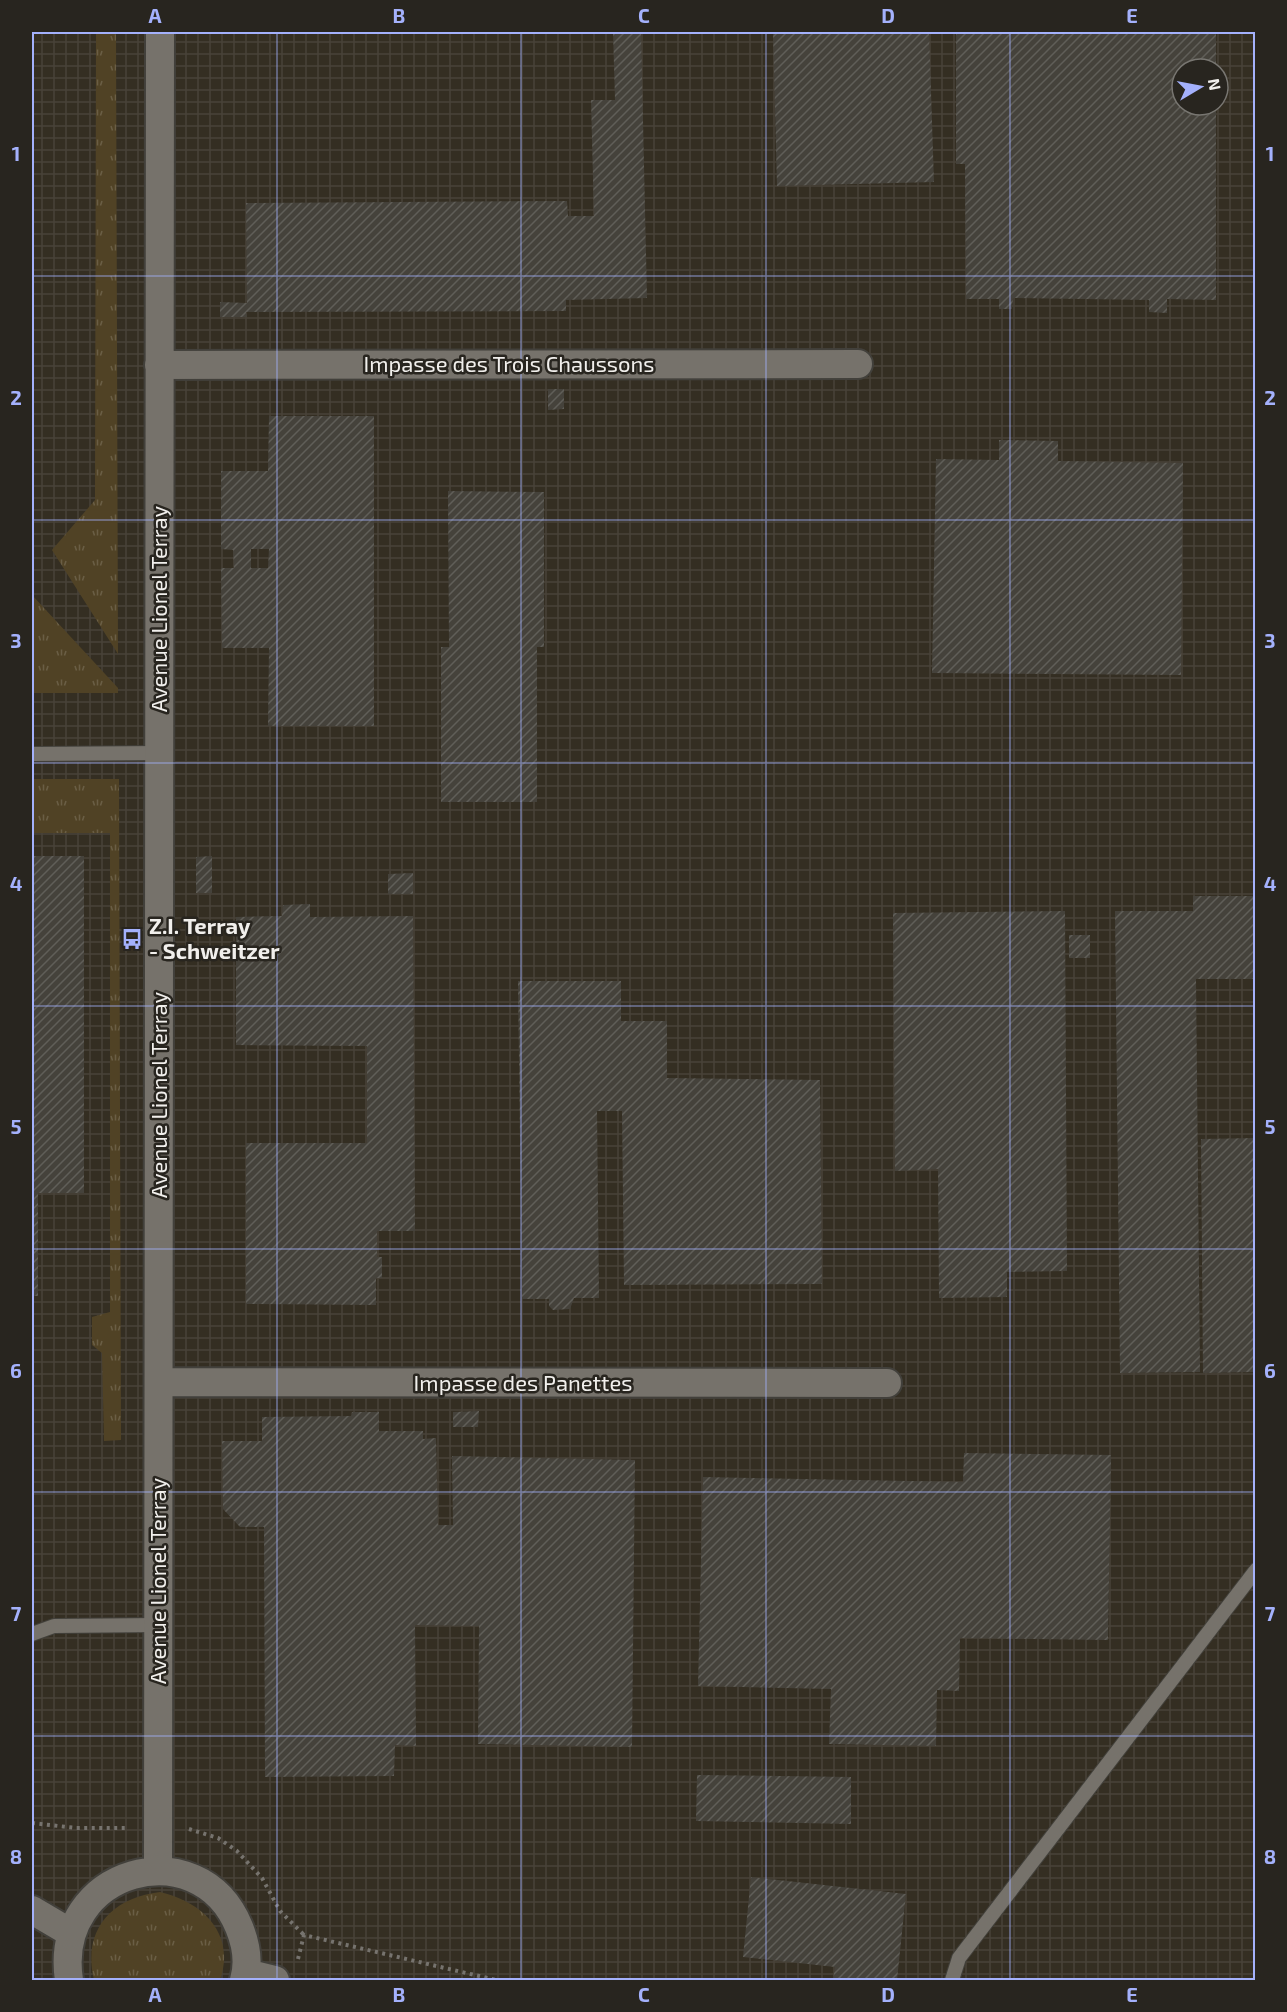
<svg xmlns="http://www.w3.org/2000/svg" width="1287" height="2012" font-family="'Exo 2',sans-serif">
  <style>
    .industrial { fill: url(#industrial-grid); fill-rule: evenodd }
    .grass { fill: url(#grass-tufts) }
    .building { fill: url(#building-hatch); fill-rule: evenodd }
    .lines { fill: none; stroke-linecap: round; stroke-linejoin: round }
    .lane-casing { stroke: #42403b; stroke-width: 16 }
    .street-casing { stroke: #42403b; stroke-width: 32 }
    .path { stroke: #76736e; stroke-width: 4; stroke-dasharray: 3 4.5; stroke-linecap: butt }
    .lane { stroke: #76726b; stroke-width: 14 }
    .street { stroke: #76726b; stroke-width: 28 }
    .grid { fill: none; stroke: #a4b1fc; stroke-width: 1.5; stroke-opacity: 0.55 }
    .labels { text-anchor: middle; stroke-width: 5; stroke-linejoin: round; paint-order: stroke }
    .street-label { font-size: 22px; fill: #f1efec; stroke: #28251f }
    .poi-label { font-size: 22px; font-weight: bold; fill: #f1efec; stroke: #28251f; text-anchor: start }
    .neatline { fill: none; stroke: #a4b1fc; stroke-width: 2 }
    .grid-label { font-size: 20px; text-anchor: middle; font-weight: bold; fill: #a4b1fc }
  </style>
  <defs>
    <pattern id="industrial-grid" width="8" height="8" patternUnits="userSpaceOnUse" patternTransform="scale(1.5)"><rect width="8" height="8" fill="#342e22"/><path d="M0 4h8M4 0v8" fill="none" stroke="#484238"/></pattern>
    <pattern id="grass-tufts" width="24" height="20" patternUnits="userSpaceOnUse" patternTransform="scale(1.5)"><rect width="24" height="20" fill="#504225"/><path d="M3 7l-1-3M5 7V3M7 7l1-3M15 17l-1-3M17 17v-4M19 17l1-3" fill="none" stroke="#6a5e45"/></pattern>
    <pattern id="building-hatch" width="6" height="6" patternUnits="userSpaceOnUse" patternTransform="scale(1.5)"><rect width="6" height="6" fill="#45423b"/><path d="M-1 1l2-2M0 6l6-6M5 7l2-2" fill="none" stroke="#605e58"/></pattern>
  </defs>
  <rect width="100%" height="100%" fill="#28251f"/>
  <path class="industrial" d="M32 32H1255V1980H32ZM1182 69H1218V105H1182Z"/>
  <path class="grass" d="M96 32H116L118 654 52 550 95 500Z
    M32 595 118 688V693H32Z
    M32 779H119L121 1440 104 1441 102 1353 92 1345V1317L110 1312V833H32Z
    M160 1892C203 1902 236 1934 220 1980H94C82 1930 111 1898 160 1892Z"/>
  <path class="building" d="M613 32H641L647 298 566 300V311L246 312 247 317H220V302L247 303 246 203 567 201 568 216H594L591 100H615Z
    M773 32H929L934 182 777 186Z
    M956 32H1216V69H1182V105H1216V300L1167 299V313L1149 312V300L1013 298 1012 309H999V299H966L965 164H956Z
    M548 389H564V409L548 410Z
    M269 416H374V726H268L269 648H222L221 568H234L233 550 221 549V471H268ZM251 549H269L268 568H251Z
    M999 440 1058 441V461L1183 463 1181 675 932 673 936 459 999 460Z
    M448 491 544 492V647H537V802H441V647H449Z
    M32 856H84V1193H38V1296H32Z
    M212 856V893H196V857Z
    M413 873V894H388V874Z
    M1193 896H1256V979H1196L1200 1372 1120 1373 1115 911H1193Z
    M310 904V917L413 916 415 1231H377V1257H382V1278H376V1305L246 1304V1143H367V1046L236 1045V917L282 916 283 905Z
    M1065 911 1067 1271 1007 1272V1297L939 1298 938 1169 895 1171 893 913Z
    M1069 935H1090V958H1069Z
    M518 981H621V1021H667V1078L820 1080 822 1284 624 1285 622 1111H597L599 1298H574L570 1309 553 1310 549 1306V1299H522Z
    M1256 1138V1372L1203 1373 1201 1139Z
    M479 1411 478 1427H453V1412Z
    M352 1412H379V1431H423V1439L436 1438 438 1525H453L452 1456 635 1460 632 1747 478 1744 479 1626 415 1625 416 1746 395 1745 394 1776 265 1777 264 1527H240L223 1509 222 1441H262V1417L351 1416Z
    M964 1453 1111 1455 1108 1640 960 1638 959 1691 937 1690 936 1746 829 1744 831 1689 698 1686 703 1477 963 1482Z
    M697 1775 851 1777V1824L696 1821Z
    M751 1877 906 1894 897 1980H833L835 1967 743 1957Z"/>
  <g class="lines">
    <defs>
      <path id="lane" d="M32 754 159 753
        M32 1634 54 1626 158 1625
        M952 1980 959 1958 1256 1570"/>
      <path id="street" d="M159 365 858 364
        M159 1382 887 1383
        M158 1871 160 32
        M32 1910 71 1933
        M246 1973 275 1980
        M69 1980C52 1869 199 1829 239 1927 246 1944 249 1963 244 1980"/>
    </defs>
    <use href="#lane" class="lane-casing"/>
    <use href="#street" class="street-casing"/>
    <path class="path" d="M32 1823 76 1828H128
      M189 1829 218 1838 237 1851 262 1878 280 1911 304 1935
      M298 1959 304 1935 496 1980"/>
    <use href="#lane" class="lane"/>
    <use href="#street" class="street"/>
  </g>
  <path class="grid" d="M277 32V1980M521 32V1980M766 32V1980M1010 32V1980M32 276H1256M32 520H1256M32 763H1256M32 1006H1256M32 1249H1256M32 1492H1256M32 1736H1256"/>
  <defs>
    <symbol id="bus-bare" viewBox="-9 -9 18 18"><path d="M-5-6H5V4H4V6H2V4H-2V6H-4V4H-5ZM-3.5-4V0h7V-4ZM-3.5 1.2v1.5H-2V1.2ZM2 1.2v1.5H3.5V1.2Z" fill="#a4b1fc" stroke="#28251f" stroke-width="2.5" paint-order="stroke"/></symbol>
  </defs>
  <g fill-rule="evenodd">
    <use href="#bus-bare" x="117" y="924" width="30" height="30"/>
  </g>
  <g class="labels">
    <g class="street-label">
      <text x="509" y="372">Impasse des Trois Chaussons</text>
      <text transform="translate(159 609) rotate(-90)" y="8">Avenue Lionel Terray</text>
      <text transform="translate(159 1095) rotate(-90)" y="8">Avenue Lionel Terray</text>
      <text x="523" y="1391">Impasse des Panettes</text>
      <text transform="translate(158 1581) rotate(-90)" y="8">Avenue Lionel Terray</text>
    </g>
    <g class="poi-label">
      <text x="149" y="934">Z.I. Terray<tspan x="149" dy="25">- Schweitzer</tspan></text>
    </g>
  </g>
  <rect width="1287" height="2012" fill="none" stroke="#28251f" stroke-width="66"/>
  <g transform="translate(1200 87) rotate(80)"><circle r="28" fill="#28251f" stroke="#787671" stroke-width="1.5"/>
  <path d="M0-4.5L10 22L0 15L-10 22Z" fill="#a4b1fc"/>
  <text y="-9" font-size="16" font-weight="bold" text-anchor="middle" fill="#f1efec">N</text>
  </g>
  <rect x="33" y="33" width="1221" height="1946" class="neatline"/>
  <g class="grid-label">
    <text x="155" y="23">A</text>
    <text x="399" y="23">B</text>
    <text x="644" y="23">C</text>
    <text x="888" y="23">D</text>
    <text x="1132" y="23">E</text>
    <text x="16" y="161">1</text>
    <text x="1270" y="161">1</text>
    <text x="16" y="405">2</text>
    <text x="1270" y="405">2</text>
    <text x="16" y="648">3</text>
    <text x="1270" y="648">3</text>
    <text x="16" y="891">4</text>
    <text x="1270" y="891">4</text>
    <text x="16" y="1134">5</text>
    <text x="1270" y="1134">5</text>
    <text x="16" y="1378">6</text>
    <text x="1270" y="1378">6</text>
    <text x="16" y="1621">7</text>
    <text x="1270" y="1621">7</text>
    <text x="16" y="1864">8</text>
    <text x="1270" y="1864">8</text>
    <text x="155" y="2002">A</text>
    <text x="399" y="2002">B</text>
    <text x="644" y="2002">C</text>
    <text x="888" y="2002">D</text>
    <text x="1132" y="2002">E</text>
  </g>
</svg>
